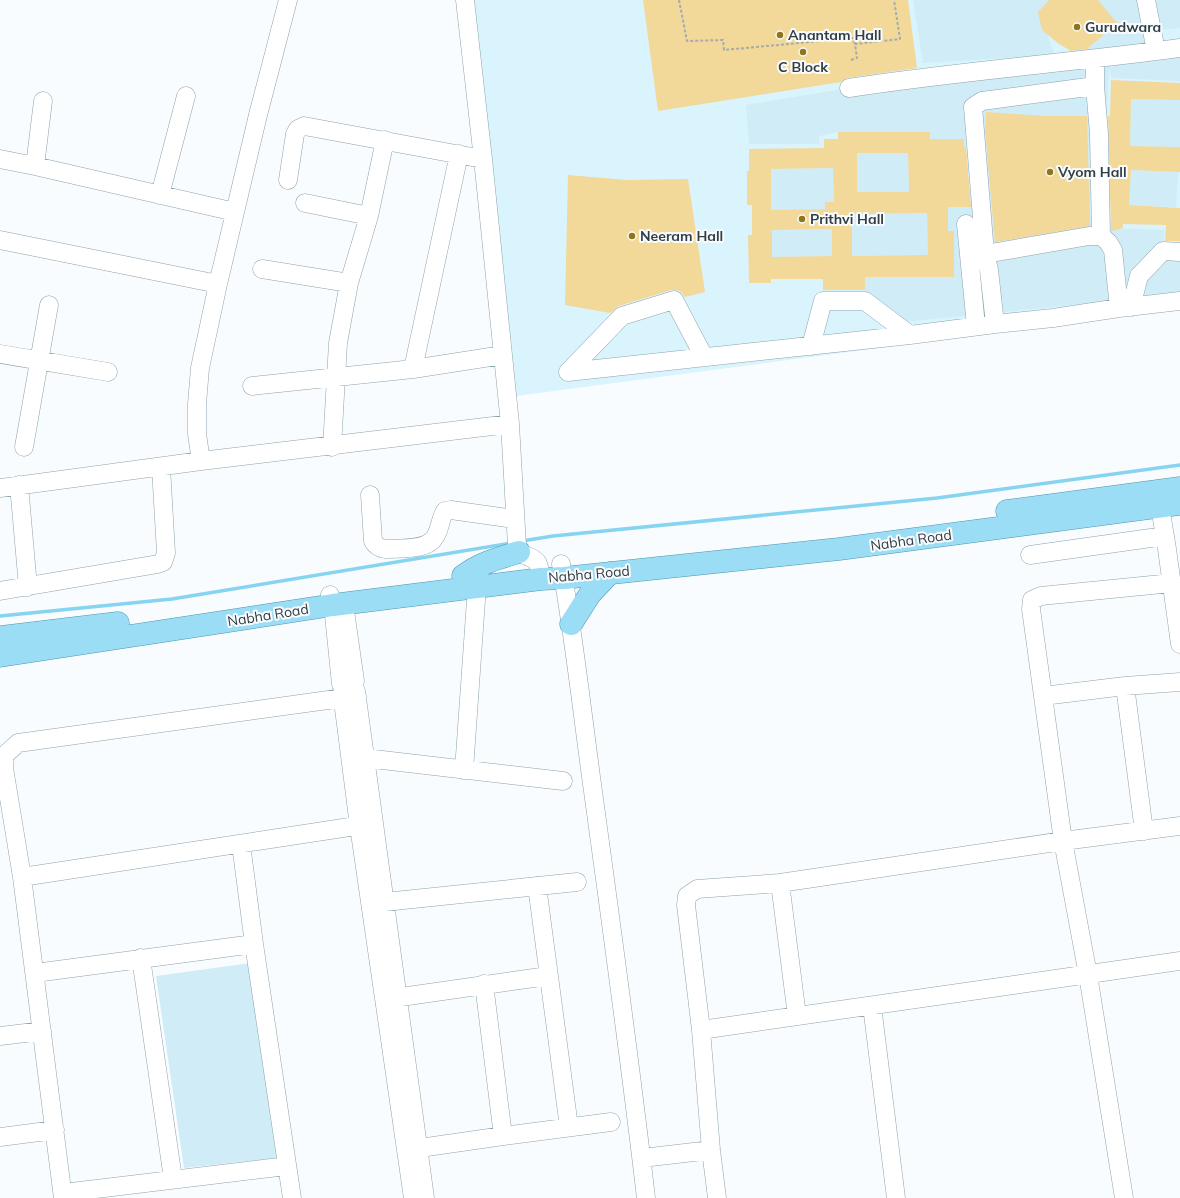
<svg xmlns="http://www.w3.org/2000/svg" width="1180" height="1198" font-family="Mulish,sans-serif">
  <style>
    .built { fill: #daf4fe }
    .green { fill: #cfecf7 }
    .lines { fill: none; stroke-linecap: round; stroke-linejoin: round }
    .stream { stroke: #87d4f0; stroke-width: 3.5 }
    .building { fill: #f2d899; fill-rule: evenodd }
    .minor-casing { stroke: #8da3ac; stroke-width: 19 }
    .major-casing { stroke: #4c96b0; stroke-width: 23 }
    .path { stroke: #a5acae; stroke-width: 2; stroke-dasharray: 3 2; stroke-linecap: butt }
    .minor { stroke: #fff; stroke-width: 18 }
    .major { stroke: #9bddf4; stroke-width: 22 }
    .poi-dot { fill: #92741a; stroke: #f8fcfe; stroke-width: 1.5 }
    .labels { text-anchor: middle; stroke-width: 4; stroke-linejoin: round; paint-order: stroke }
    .poi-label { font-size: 14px; font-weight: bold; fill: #343d41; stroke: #f8fcfe; text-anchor: start }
    .street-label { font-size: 14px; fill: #343d41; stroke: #f8fcfe }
  </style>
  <rect width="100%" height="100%" fill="#f8fcfe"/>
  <path class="built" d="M474 0H1180V308L516 396Z"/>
  <path class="green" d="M913 0H1049L1038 12 1048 35 1054 55 923 63Z
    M1098 0H1138L1147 45 1078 55 1117 23Z
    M1154 0H1180V28L1161 30Z
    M1180 53V81L1111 78 1109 67 1101 222 1106 228 1164 230 1163 251 1180 252V294L904 322 865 295V277H954V231H948V207H967V198H974V147H964L963 139H946L931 147 930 132H838L819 136V144H749L746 105 849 88Z
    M1131 99 1180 100V147L1130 146Z
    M857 153H908L909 192H857Z
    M833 168 834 202 825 209 771 210V169Z
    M1131 170 1178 172 1176 207 1129 205Z
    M927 213 928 255 852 256V214Z
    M832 229V256L772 257V230Z
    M251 963 277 1158 184 1168 156 976Z"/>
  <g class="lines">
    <path class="stream" d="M522 541 553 536 937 498 1180 465
      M0 616 172 599 512 543"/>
  </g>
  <path class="building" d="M643 0H908L917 68 847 78 841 82 658 111Z
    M1049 0H1098L1117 23 1087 49 1071 51 1059 44 1042 30 1038 12Z
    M1111 80 1180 83V100L1131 99 1130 146 1180 147V172L1131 170 1129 205 1180 208V241H1165L1166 225 1123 224V228L1111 231 1108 116H1110Z
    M986 112 1045 116H1087L1090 226 995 242 985 129Z
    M838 132H930V139H964V147H966L971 207H948V231H954V277H865V290H823V279H771V283H749L748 235H752V205H747V171H749V149L824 148V139H838ZM857 153H908L909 192H857ZM833 168 834 202H825V209L771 210V169ZM927 213 928 255 852 256V214ZM832 229V256L772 257V230Z
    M568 175 627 180 688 179 705 292 685 297 680 291 675 290H671L619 306 610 313 565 305Z"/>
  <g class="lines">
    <defs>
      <path id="minor" d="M465 0 483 159 510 424 517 546C523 559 530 554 537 562 540 566 540 574 541 579
        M1146 0 1156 51
        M1095 59V86L1099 134 1101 236 1108 242 1113 250 1119 308
        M849 88C959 71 1070 63 1180 48
        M0 159 35 166 235 212
        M35 166 43 101
        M288 180 295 134 298 129 304 126 483 159
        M160 195 186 96
        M305 203 369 216
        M966 224 976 326
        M0 240 218 284
        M985 254 1089 236H1101
        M262 269 349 283
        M1131 307 1139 276 1163 251 1180 252
        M995 324 989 270 985 254 973 107 982 101 1095 86
        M811 346 823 301H865L910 335
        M0 354 108 372
        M413 369 459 154
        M568 372 910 335 995 324 1053 318 1119 308 1180 301
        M568 372 622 316 674 300 704 357
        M252 386 413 369 503 355
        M24 447 49 305
        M332 447 338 343 349 283 369 216 385 140
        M201 461 197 434V404L200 368 218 284 258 115 288 0
        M19 485 28 587
        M0 488 201 461 510 424
        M1158 494 1167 549 1180 644
        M370 495 373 541C376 546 379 548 385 549 399 548 427 551 435 537 440 530 440 519 445 511L451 510 515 519
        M1030 555 1165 536
        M561 564C574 637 582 711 592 784 611 922 630 1060 646 1198
        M0 591 158 564 163 562 166 553 161 467
        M330 595 333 605 341 684
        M344 604 355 681
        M1125 686 1144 831
        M356 691 425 1198
        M342 693 359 826 413 1198
        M1043 696 1125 686 1180 682
        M365 758 563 781
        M464 770 477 586
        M241 844 254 944 292 1198
        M22 877 369 824
        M780 883 797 1016
        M537 886 569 1127
        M375 903 577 882
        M141 958 173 1179
        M35 973 254 944
        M484 984 503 1136
        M387 999 548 976
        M872 1006 896 1198
        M701 1030 1180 961
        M0 1036 42 1031
        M0 1137 55 1130
        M406 1150 503 1136 611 1122
        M642 1158 711 1150
        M63 1193 287 1166
        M63 1198 22 877 4 768 5 755 18 743 357 696
        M717 1198 711 1150 701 1030 686 905 687 896 697 889 780 883 1063 841 1180 826
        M1124 1198 1088 975 1063 841 1031 609 1032 600 1041 596 1172 583"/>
      <path id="major" d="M1007 511 1180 488
        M463 576C480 563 499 558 519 552
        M571 624 590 594 610 573
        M0 637 118 623
        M0 656 333 605 541 579 564 578 839 549 1180 504"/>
    </defs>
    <use href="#minor" class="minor-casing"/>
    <use href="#major" class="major-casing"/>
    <path class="path" d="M679 0 687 41 723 40 724 50 853 38 855 44
      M851 60 857 58 855 44 900 39 894 0"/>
    <use href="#minor" class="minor"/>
    <use href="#major" class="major"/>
  </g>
  <g class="poi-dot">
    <circle cx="1077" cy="27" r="4"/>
    <circle cx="780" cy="35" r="4"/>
    <circle cx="803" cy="52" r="4"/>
    <circle cx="1050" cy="172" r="4"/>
    <circle cx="802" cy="219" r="4"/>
    <circle cx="632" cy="236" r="4"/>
  </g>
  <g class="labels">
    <g class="poi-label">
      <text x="1085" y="32">Gurudwara</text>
      <text x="788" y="40">Anantam Hall</text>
      <text x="803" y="72" text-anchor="middle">C Block</text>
      <text x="1058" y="177">Vyom Hall</text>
      <text x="810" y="224">Prithvi Hall</text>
      <text x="640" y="241">Neeram Hall</text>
    </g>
    <g class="street-label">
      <text transform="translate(911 540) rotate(-8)" y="5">Nabha Road</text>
      <text transform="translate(589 574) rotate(-5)" y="5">Nabha Road</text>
      <text transform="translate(268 615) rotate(-9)" y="5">Nabha Road</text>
    </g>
  </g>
</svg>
